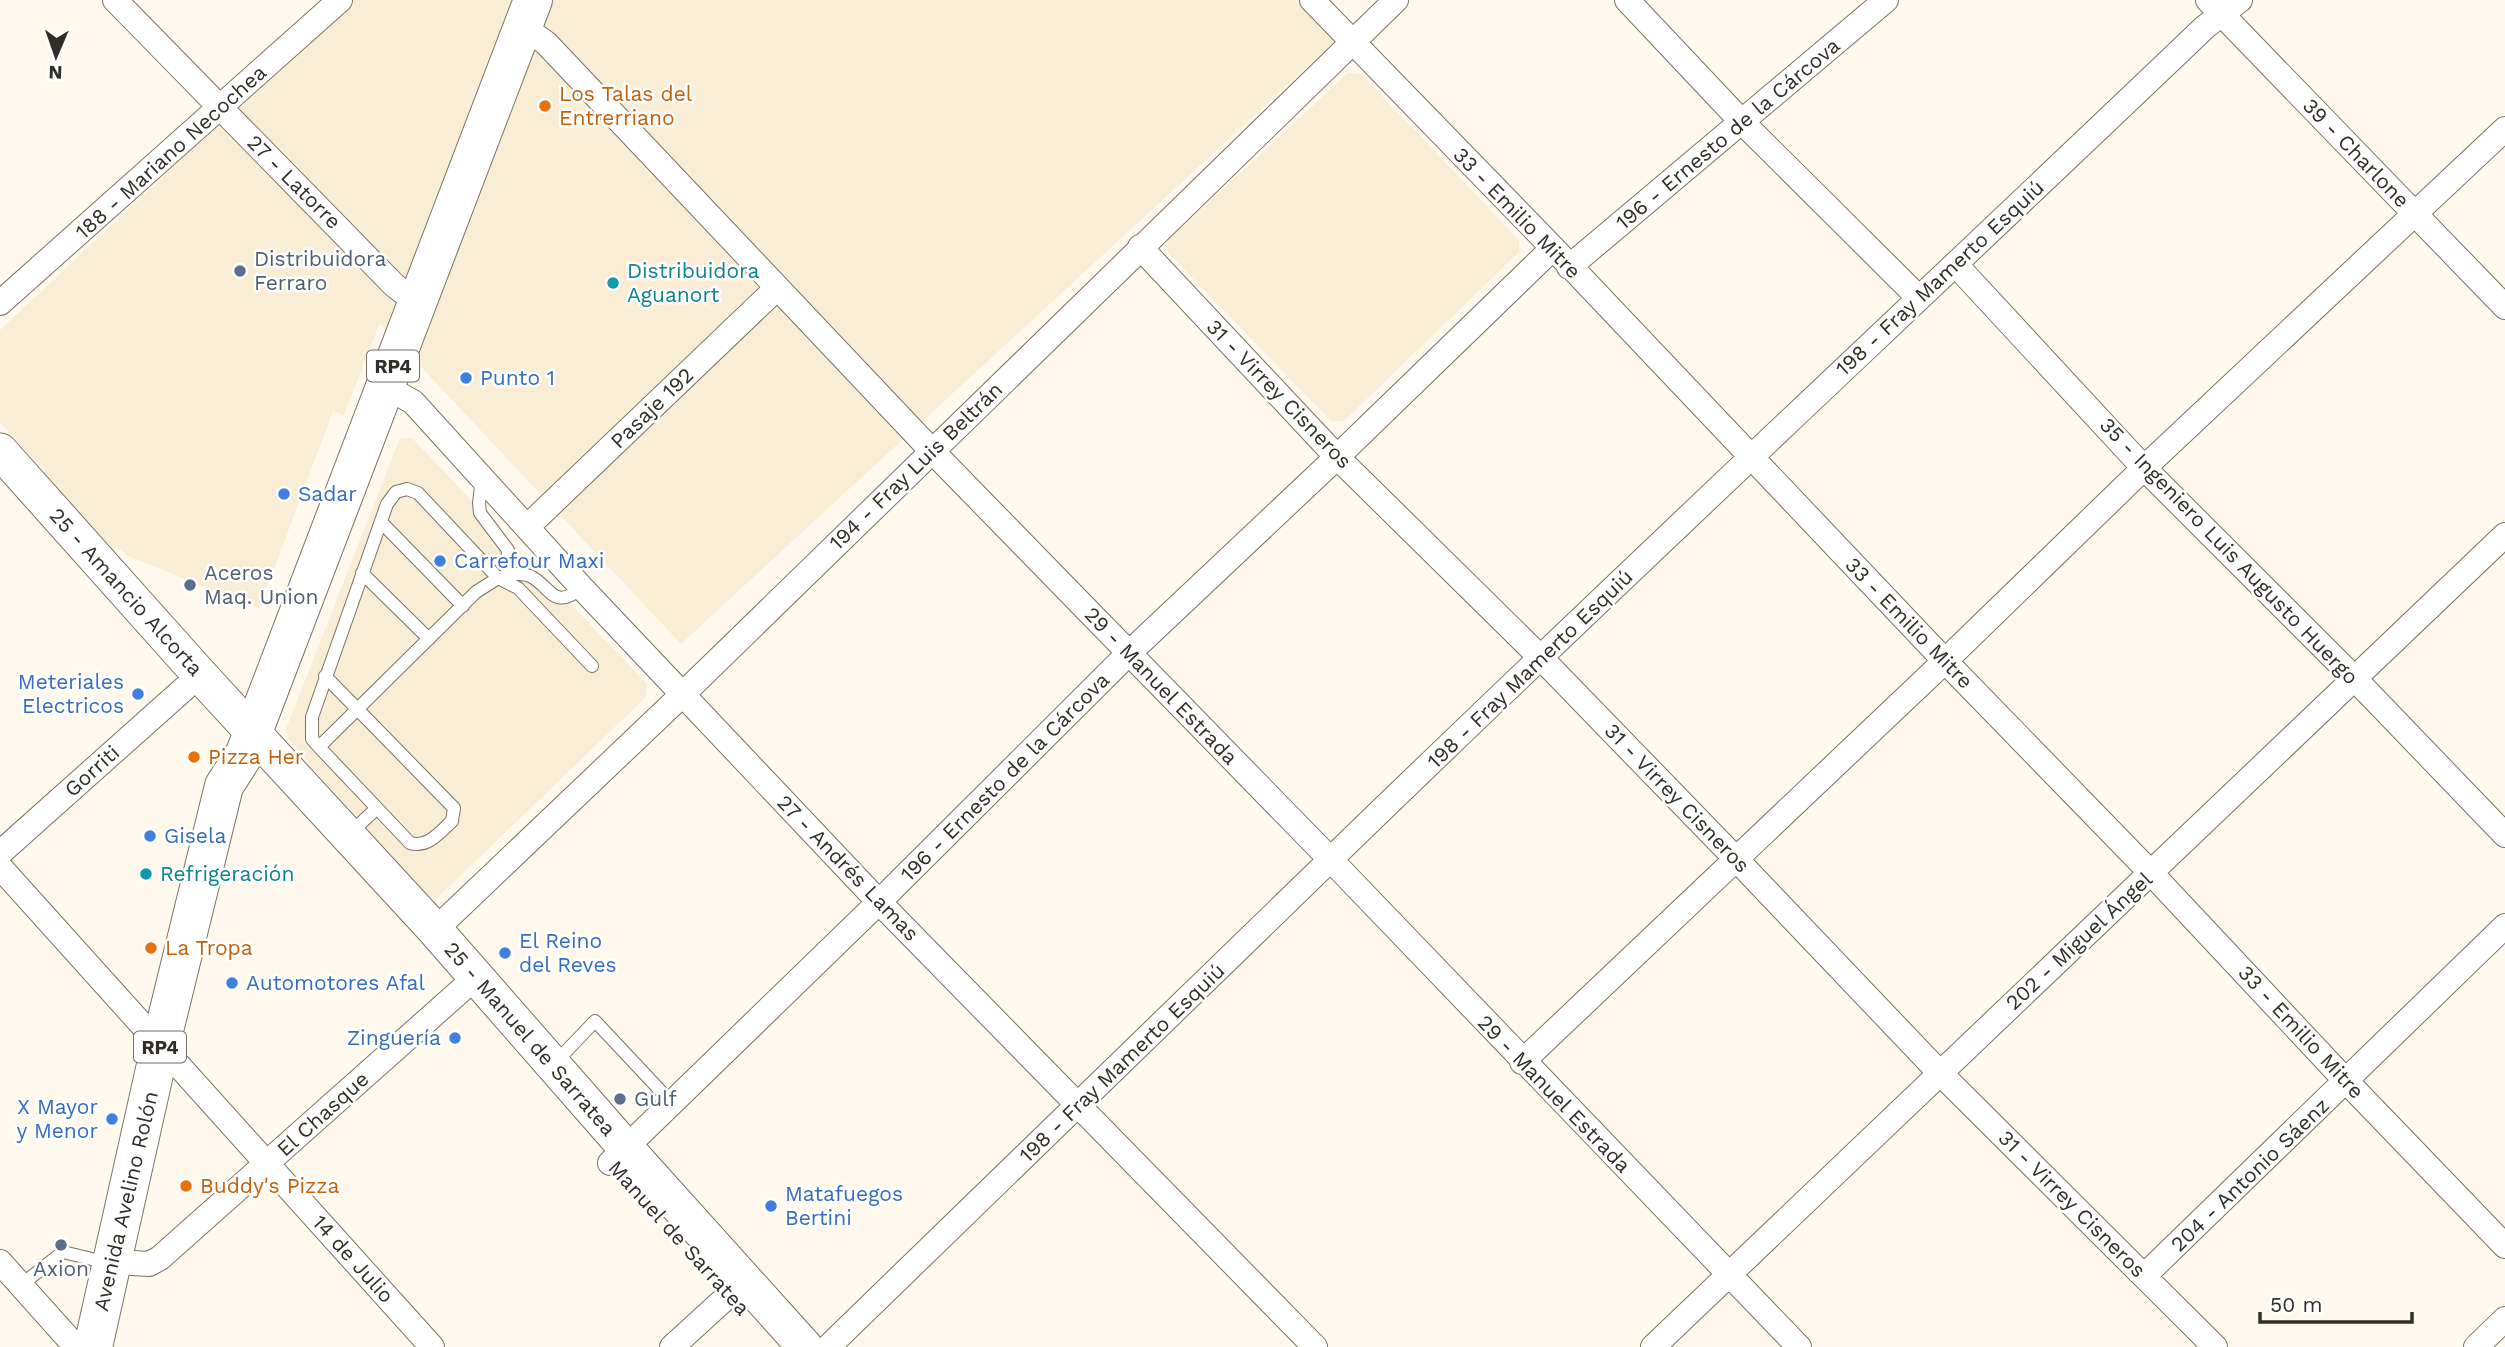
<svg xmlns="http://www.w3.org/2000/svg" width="2505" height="1347" font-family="'Work Sans',sans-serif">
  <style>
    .built { fill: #f9edd6 }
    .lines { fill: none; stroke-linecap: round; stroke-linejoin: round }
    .service-casing { stroke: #7a7365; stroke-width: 14 }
    .minor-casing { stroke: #7a7365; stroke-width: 26 }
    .secondary-casing { stroke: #7a7365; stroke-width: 37 }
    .primary-casing { stroke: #7a7365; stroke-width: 40 }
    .service { stroke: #fff; stroke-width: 12 }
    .minor { stroke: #fff; stroke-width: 24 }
    .secondary { stroke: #fff; stroke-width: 35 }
    .primary { stroke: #fff; stroke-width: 38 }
    .food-dot { fill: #e8710a; stroke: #fff; stroke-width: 2.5 }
    .service-dot { fill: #5c6f8a; stroke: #fff; stroke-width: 2.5 }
    .culture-dot { fill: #0f9aa8; stroke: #fff; stroke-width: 2.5 }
    .shop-dot { fill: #3f7fe0; stroke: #fff; stroke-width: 2.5 }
    .labels { text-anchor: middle; stroke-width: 5; stroke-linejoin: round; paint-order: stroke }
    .shield { fill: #fff; stroke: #6f6d68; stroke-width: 2 }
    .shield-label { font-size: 19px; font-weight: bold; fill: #312e28 }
    .food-label { font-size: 21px; fill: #c56008; stroke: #fff; text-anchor: start }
    .street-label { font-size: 21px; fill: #312e28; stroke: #fff }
    .service-label { font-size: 21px; fill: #4e5e75; stroke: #fff; text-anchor: start }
    .culture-label { font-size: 21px; fill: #0d838f; stroke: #fff; text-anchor: start }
    .shop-label { font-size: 21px; fill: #366cbe; stroke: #fff; text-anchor: start }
  </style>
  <rect width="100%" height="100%" fill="#fff8ec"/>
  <path class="built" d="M351 0H1296L1336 40 681 644 380 323 344 415 333 411 259 609 126 555 117 546 112 550 43 472 45 470 0 423V330Z
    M1348 73 1361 74 1519 240V252L1344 421H1331L1168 253V240Z
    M400 438H412L647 684 646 697 437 898 425 896 288 739 286 729Z"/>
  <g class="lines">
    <defs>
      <path id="service" d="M482 478 479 503 480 513 508 550 507 575
        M381 522 463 606
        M362 573 429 639
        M325 676 454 808 452 821C439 833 428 848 410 843L319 747 476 592 498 578 518 588 592 666
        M319 747 312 739V717L387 504 396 492 407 489 418 493 498 578C507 575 521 572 530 576 552 587 552 611 582 588
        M348 835 376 809
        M554 1064 595 1021 671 1102
        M21 1285 63 1252 108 1263"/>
      <path id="minor" d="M115 0 394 285 416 302
        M1312 0 1553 248 1945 661 2152 874 2346 1081 2505 1246
        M1627 0 1742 122 1918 297
        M2208 0 2505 307
        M522 26 546 43 932 451 1330 859 1799 1347
        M1140 247 1337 457 1541 658 1736 859 1939 1072 2215 1347
        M1956 265 2144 468 2354 678 2505 835
        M1569 267 1886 0
        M0 303 340 0
        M386 387 413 402 582 588 879 902 1315 1347
        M527 527 777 288
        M0 853 185 688
        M0 867 432 1347
        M435 930 683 694 1396 0
        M1522 1062 1945 661 2144 468 2505 129
        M610 1163 879 902 1128 654 1337 457 1553 248
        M0 1262 76 1347
        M132 1263 149 1264 160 1258 476 977
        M2144 1276 2505 926
        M672 1347 730 1294
        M828 1347C996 1185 1163 1022 1330 860 1619 579 1914 305 2205 27L2240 0
        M1653 1347 2505 535
        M2476 1347 2505 1319"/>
      <path id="secondary" d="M0 451 201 676 435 930 625 1147 805 1347"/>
      <path id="primary" d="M93 1347 160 1047 224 786 245 753 533 0"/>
    </defs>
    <use href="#service" class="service-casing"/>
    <use href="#minor" class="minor-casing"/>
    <use href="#secondary" class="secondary-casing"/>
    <use href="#primary" class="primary-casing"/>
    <use href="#service" class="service"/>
    <use href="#minor" class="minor"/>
    <use href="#secondary" class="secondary"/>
    <use href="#primary" class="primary"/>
  </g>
  <g class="food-dot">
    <circle cx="545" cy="106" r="7"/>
    <circle cx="194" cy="757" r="7"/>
    <circle cx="151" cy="948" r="7"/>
    <circle cx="186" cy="1186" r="7"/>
  </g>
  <g class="service-dot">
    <circle cx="240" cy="271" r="7"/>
    <circle cx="190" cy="585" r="7"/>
    <circle cx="620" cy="1099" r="7"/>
    <circle cx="61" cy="1245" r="7"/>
  </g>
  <g class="culture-dot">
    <circle cx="613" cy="283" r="7"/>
    <circle cx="146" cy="874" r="7"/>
  </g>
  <g class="shop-dot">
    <circle cx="466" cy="378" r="7"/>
    <circle cx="284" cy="494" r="7"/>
    <circle cx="440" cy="561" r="7"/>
    <circle cx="138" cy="694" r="7"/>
    <circle cx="150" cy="836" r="7"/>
    <circle cx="505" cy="953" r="7"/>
    <circle cx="232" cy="983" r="7"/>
    <circle cx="455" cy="1038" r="7"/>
    <circle cx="112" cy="1119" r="7"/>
    <circle cx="771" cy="1206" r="7"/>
  </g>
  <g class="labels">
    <g class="shield">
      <rect x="367" y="350.5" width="52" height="31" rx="5"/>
      <rect x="134" y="1031.5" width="52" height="31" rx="5"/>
    </g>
    <g class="shield-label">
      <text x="393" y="373">RP4</text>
      <text x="160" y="1054">RP4</text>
    </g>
    <g class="food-label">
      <text x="559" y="101">Los Talas del<tspan x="559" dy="24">Entrerriano</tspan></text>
      <text x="208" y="764">Pizza Her</text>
      <text x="165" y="955">La Tropa</text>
      <text x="200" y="1193">Buddy's Pizza</text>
    </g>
    <g class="street-label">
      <text transform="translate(1728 134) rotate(-40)" y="7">196 - Ernesto de la Cárcova</text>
      <text transform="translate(171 152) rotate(-42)" y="7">188 - Mariano Necochea</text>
      <text transform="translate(2356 153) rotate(46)" y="7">39 - Charlone</text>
      <text transform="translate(294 182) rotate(45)" y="7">27 - Latorre</text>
      <text transform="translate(1517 213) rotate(46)" y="7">33 - Emilio Mitre</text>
      <text transform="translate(1940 278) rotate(-43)" y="7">198 - Fray Mamerto Esquiú</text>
      <text transform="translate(1279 394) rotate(46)" y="7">31 - Virrey Cisneros</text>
      <text transform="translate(652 408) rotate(-44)" y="7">Pasaje 192</text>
      <text transform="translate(916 466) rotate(-44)" y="7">194 - Fray Luis Beltrán</text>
      <text transform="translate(2229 551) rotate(46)" y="7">35 - Ingeniero Luis Augusto Huergo</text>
      <text transform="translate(126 592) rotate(48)" y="7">25 - Amancio Alcorta</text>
      <text transform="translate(1909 623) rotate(46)" y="7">33 - Emilio Mitre</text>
      <text transform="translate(1530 669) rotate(-44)" y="7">198 - Fray Mamerto Esquiú</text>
      <text transform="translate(1161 686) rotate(46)" y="7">29 - Manuel Estrada</text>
      <text transform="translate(92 771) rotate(-42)" y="7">Gorriti</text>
      <text transform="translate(1005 777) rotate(-45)" y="7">196 - Ernesto de la Cárcova</text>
      <text transform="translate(1677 798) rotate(46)" y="7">31 - Virrey Cisneros</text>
      <text transform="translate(848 868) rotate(46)" y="7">27 - Andrés Lamas</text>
      <text transform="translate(2079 941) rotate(-43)" y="7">202 - Miguel Ángel</text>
      <text transform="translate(2301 1032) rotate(47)" y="7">33 - Emilio Mitre</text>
      <text transform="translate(530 1039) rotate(49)" y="7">25 - Manuel de Sarratea</text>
      <text transform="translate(1122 1063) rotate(-44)" y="7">198 - Fray Mamerto Esquiú</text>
      <text transform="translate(1554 1094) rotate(46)" y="7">29 - Manuel Estrada</text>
      <text transform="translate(323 1114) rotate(-42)" y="7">El Chasque</text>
      <text transform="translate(2250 1175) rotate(-44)" y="7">204 - Antonio Sáenz</text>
      <text transform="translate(126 1201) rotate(-77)" y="7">Avenida Avelino Rolón</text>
      <text transform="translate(2072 1204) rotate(45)" y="7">31 - Virrey Cisneros</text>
      <text transform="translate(679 1238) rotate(48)" y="7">Manuel de Sarratea</text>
      <text transform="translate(353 1259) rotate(48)" y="7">14 de Julio</text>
    </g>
    <g class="service-label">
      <text x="254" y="266">Distribuidora<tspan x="254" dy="24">Ferraro</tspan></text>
      <text x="204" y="580">Aceros<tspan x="204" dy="24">Maq. Union</tspan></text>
      <text x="634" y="1106">Gulf</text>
      <text x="61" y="1276" text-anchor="middle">Axion</text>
    </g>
    <g class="culture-label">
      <text x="627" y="278">Distribuidora<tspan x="627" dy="24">Aguanort</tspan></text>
      <text x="160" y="881">Refrigeración</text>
    </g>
    <g class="shop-label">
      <text x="480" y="385">Punto 1</text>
      <text x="298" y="501">Sadar</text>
      <text x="454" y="568">Carrefour Maxi</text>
      <text x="124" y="689" text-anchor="end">Meteriales<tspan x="124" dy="24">Electricos</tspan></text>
      <text x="164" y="843">Gisela</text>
      <text x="519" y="948">El Reino<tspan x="519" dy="24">del Reves</tspan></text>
      <text x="246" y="990">Automotores Afal</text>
      <text x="441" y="1045" text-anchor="end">Zinguería</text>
      <text x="98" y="1114" text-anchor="end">X Mayor<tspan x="98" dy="24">y Menor</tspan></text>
      <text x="785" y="1201">Matafuegos<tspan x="785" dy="24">Bertini</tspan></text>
    </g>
  </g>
  <g transform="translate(56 56) rotate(182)" stroke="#ffffff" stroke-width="5" paint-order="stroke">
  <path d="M0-5L12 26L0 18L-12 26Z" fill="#312e28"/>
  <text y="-10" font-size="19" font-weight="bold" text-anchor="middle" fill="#312e28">N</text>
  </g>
  <path d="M2260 1312v10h152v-10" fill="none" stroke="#312e28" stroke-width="3.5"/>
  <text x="2270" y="1312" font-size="21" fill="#312e28" stroke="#ffffff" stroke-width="5" paint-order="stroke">50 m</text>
</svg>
